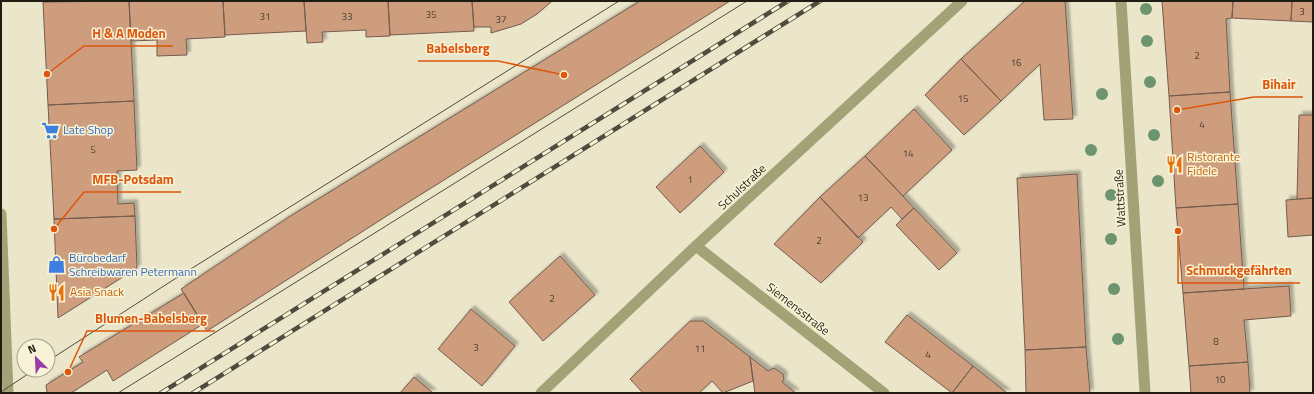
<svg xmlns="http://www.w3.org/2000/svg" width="1314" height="394" font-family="'Titillium Web',sans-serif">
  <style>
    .building { fill: #ce9d7e; stroke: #735c4d; filter: url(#shadow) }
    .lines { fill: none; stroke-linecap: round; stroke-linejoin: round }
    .minor { stroke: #a3a277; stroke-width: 11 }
    .tertiary { stroke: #a3a277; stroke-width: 11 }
    .tram { stroke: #4f4c3e; stroke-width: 1 }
    .rail-casing { stroke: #4f4c3e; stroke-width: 4.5 }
    .rail { stroke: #f8f3d7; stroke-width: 3; stroke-dasharray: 9; stroke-linecap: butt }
    .tree { fill: #6c956f }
    .labels { text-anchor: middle; stroke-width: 3; stroke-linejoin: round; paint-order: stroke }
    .number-label { font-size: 10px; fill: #4c3e2e }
    .shop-label { font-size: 12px; fill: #366cbe; stroke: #f8f3d7; text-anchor: start }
    .food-label { font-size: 12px; fill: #c56008; stroke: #f8f3d7; text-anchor: start }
    .street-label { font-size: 12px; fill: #201e14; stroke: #f8f3d7 }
    .leader { fill: none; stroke: #de560c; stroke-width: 1.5 }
    .callout-dot { fill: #de560c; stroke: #f8f3d7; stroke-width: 1.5 }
    .callout-label { font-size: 13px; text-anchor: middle; font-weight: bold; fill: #de560c; stroke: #f8f3d7; stroke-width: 3; stroke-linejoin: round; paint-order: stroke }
  </style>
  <defs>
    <filter id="shadow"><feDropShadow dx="3.5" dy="-3.5" stdDeviation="1" flood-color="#0004"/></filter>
  </defs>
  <rect width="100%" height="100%" fill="#ebe6ca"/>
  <path class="building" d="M129 1H223L225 37 186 39 187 55 157 56V40L131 41Z
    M129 1 134 101 48 105 43 2Z
    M223 1H304L306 31 225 35Z
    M304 1H388L390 36 366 37V30L322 32 323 42 307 43Z
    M388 1H472L474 31 390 35Z
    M472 1H552L537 14 521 24 491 33V27H474Z
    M640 1H730L396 210 207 331 181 289 289 217Z
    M1025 1H1065L1073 119 1044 120 1040 64 1001 101 961 59Z
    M1162 1H1233L1232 18 1226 19 1230 92 1169 96Z
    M1233 1H1292L1291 21 1232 18Z
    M1292 1H1313V22L1291 21Z
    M961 59 1001 101 964 135 925 95Z
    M1230 92 1238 204 1176 208 1169 96Z
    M134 101 137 170 117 171 118 204 134 203 135 216 54 219 48 105Z
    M914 109 952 150 903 196 865 156Z
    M1299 115H1313V198L1297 199Z
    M700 146 724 172 680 213 656 187Z
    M865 156 914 208 902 219 891 207 858 238 820 197Z
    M1077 174 1086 347 1025 350 1017 178Z
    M820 197 863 242 821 283 774 244Z
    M1313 198V235L1288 237 1286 200Z
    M1238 204 1244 289 1183 293 1176 208Z
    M914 208 957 253 939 270 896 225Z
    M135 216 137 268 58 318 54 219Z
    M560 256 595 295 543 341 509 302Z
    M1289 286 1291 316 1244 320 1248 362 1189 366 1183 293Z
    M184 293 203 324 113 381 107 370 71 393H47L46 385 83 362 79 357Z
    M471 309 515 346 482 386 438 349Z
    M907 315 973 366 952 393 885 342Z
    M690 321H703L750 357 753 381 723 393 712 381 699 393H643L630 379Z
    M1086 347 1090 393H1026L1025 350Z
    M750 357 768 371 774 368 783 374 784 379 782 382 796 393H755Z
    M1248 362 1250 393H1191L1189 366Z
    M973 366 1007 393H952Z
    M414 377 433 393H400Z"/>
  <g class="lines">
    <path class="minor" d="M1121 1 1145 393
      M696 246 884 393
      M541 393 696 246 962 1"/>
    <path class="tertiary" d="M1 214 8 393"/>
    <path class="tram" d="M48 361 170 282 619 1
      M1 392 34 370
      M118 393 747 1"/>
    <defs>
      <path id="rail" d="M161 393 788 1
        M193 393 820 1"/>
    </defs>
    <use href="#rail" class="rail-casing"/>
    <use href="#rail" class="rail"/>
  </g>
  <g class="tree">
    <circle cx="1146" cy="9" r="6"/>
    <circle cx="1147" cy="41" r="6"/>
    <circle cx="1150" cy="82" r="6"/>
    <circle cx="1102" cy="94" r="6"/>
    <circle cx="1154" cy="135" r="6"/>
    <circle cx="1091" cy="150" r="6"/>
    <circle cx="1158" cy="181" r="6"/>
    <circle cx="1111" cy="195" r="6"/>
    <circle cx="1111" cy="239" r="6"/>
    <circle cx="1114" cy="289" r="6"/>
    <circle cx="1118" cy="339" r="6"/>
  </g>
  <defs>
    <symbol id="supermarket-bare" viewBox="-9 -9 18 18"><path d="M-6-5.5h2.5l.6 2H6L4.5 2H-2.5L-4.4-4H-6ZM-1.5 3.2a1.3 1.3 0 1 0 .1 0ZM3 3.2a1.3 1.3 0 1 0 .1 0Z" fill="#3f7fe0" stroke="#f8f3d7" stroke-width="2.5" paint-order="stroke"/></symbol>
    <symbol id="restaurant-bare" viewBox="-9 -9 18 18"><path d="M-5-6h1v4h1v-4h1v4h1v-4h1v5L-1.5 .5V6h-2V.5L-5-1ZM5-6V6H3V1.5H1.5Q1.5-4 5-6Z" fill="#e8710a" stroke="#f8f3d7" stroke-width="2.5" paint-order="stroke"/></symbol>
    <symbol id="shop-bare" viewBox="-9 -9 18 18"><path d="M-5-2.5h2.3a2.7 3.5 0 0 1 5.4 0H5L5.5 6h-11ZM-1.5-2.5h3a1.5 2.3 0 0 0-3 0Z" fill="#3f7fe0" stroke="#f8f3d7" stroke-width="2.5" paint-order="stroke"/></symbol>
  </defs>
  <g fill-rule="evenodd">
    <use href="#supermarket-bare" x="38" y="118" width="25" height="25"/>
    <use href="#restaurant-bare" x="1162" y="152" width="25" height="25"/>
    <use href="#shop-bare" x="44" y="252" width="25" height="25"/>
    <use href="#restaurant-bare" x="44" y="280" width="25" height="25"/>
  </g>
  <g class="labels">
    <g class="number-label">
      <text x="1302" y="15">3</text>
      <text x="431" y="18">35</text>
      <text x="265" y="20">31</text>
      <text x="347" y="20">33</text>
      <text x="501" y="23">37</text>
      <text x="1197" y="59">2</text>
      <text x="1016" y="66">16</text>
      <text x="963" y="102">15</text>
      <text x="1202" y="128">4</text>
      <text x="93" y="153">5</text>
      <text x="908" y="157">14</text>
      <text x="690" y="183">1</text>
      <text x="863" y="201">13</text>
      <text x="819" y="244">2</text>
      <text x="552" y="302">2</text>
      <text x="1216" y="345">8</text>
      <text x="476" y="351">3</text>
      <text x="700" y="352">11</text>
      <text x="928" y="358">4</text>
      <text x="1220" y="383">10</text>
    </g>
    <g class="shop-label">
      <text x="63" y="134">Late Shop</text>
      <text x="69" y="262">Bürobedarf<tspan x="69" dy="14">Schreibwaren Petermann</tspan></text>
    </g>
    <g class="food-label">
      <text x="1187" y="161">Ristorante<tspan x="1187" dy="14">Fidele</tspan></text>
      <text x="70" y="296">Asia Snack</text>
    </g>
    <g class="street-label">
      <text transform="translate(742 187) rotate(-43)" y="4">Schulstraße</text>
      <text transform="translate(1120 198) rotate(-93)" y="4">Wattstraße</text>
      <text transform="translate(798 309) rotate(38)" y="4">Siemensstraße</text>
    </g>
  </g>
  <path class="leader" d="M47 74L84 46H173M564 75L498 61H418M1177 110L1254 97H1303M54 229L84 192H181M1178 231L1178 283H1300M68 372L87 331H215"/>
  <g class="callout-dot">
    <circle cx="47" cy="74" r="4"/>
    <circle cx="564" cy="75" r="4"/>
    <circle cx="1177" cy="110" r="4"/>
    <circle cx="54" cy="229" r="4"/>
    <circle cx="1178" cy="231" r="4"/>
    <circle cx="68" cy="372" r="4"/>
  </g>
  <g class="callout-label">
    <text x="129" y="38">H &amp; A Moden</text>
    <text x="458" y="53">Babelsberg</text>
    <text x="1279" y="89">Bihair</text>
    <text x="133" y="184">MFB-Potsdam</text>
    <text x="1239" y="275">Schmuckgefährten</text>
    <text x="151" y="323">Blumen-Babelsberg</text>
  </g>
  <rect width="1314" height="394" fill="none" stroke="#201e14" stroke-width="4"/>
  <g transform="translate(36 358) rotate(336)"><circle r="19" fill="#f8f3d7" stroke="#a29e89"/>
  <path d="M0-3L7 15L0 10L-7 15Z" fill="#9b3ba4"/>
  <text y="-6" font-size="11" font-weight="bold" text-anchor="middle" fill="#201e14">N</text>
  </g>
</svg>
